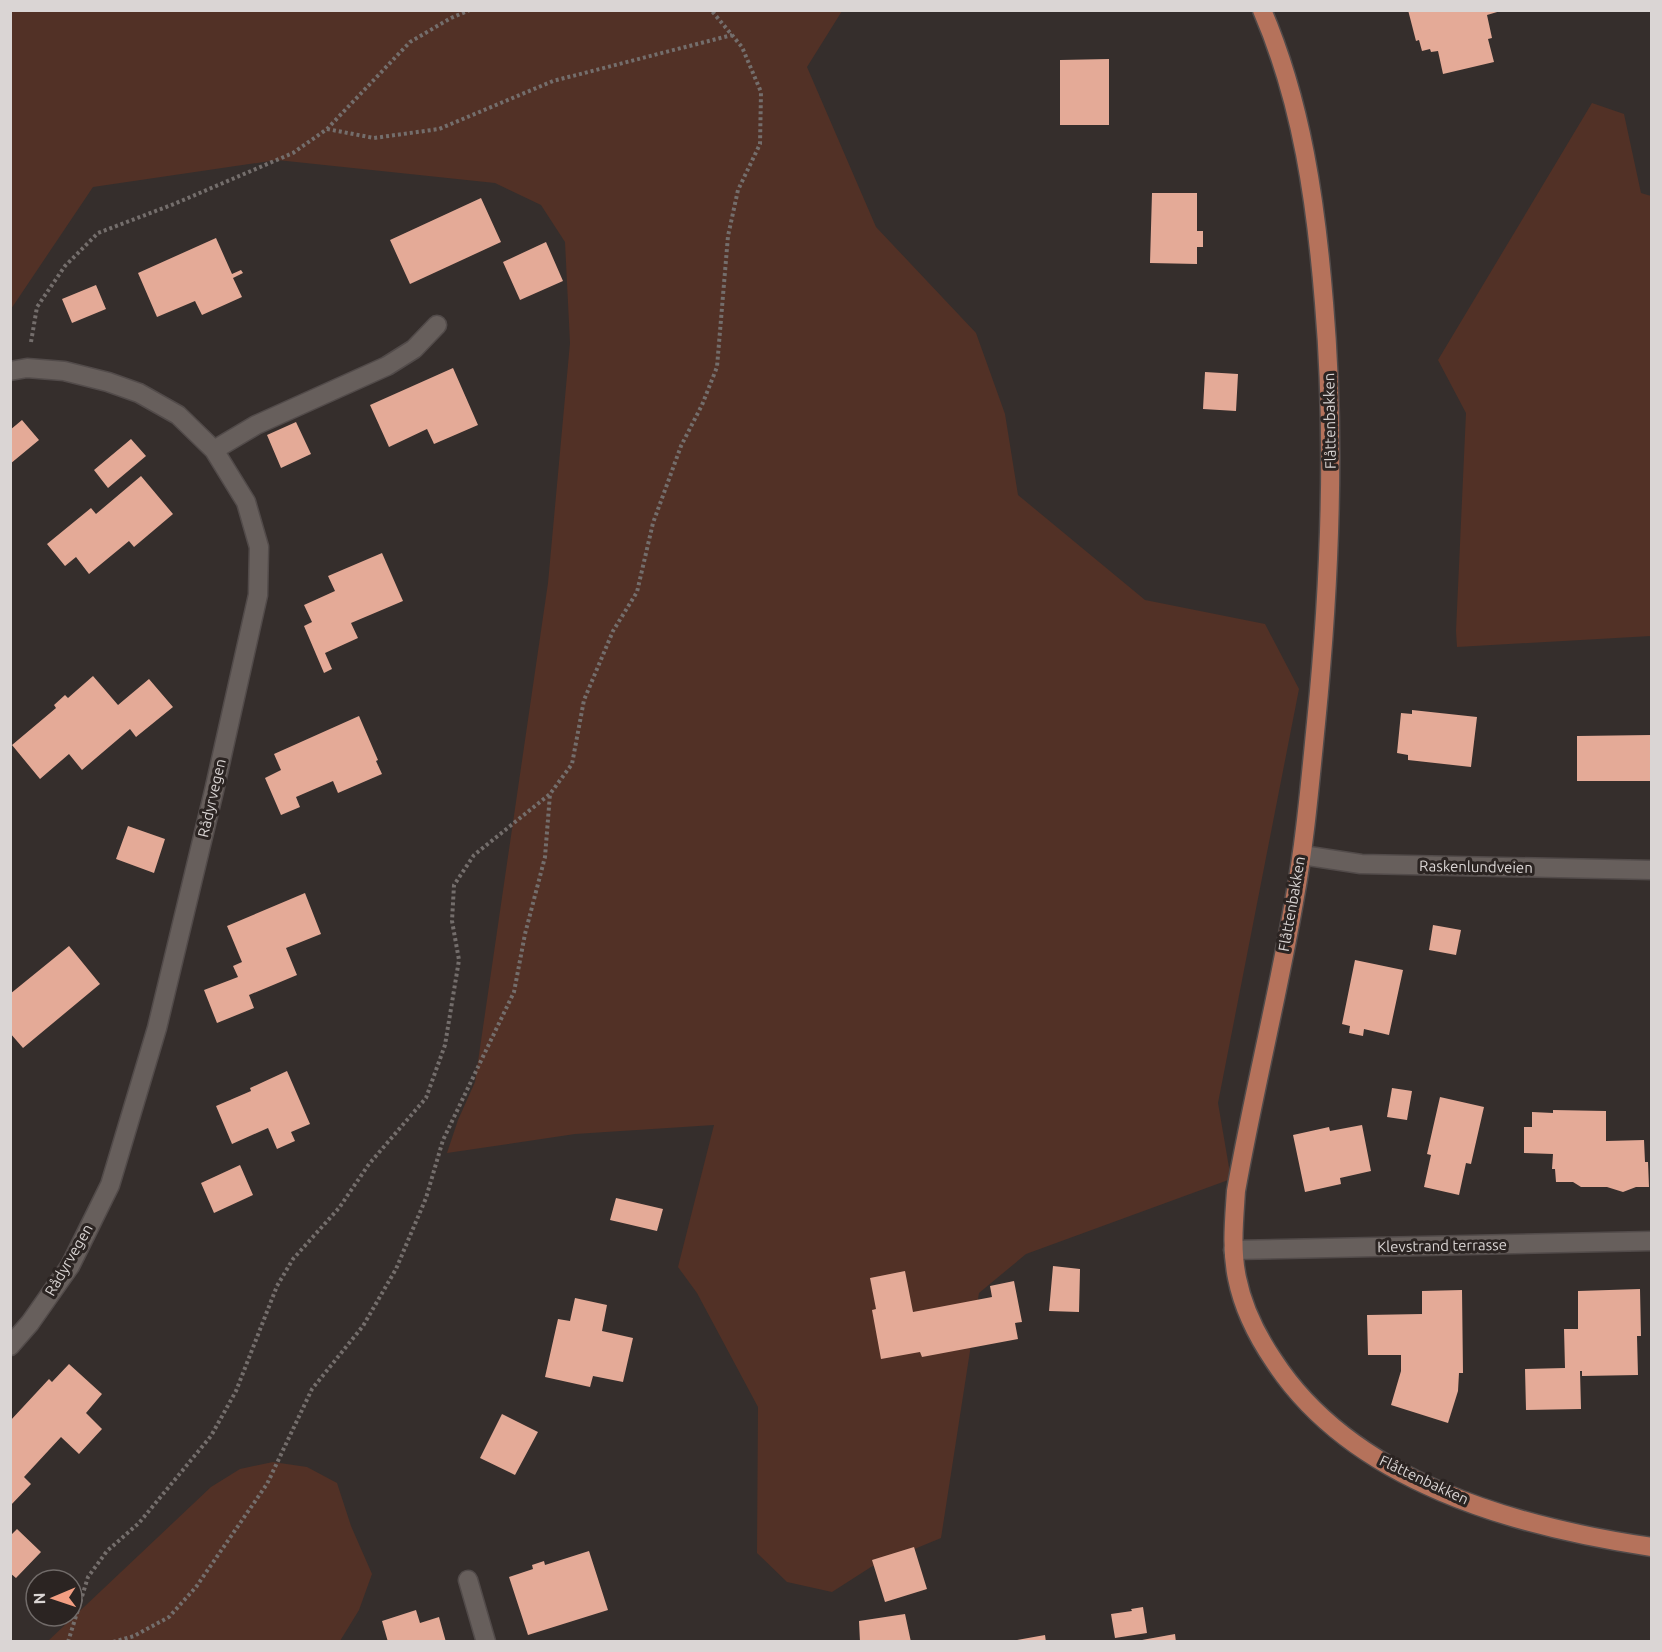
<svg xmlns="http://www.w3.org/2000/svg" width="1662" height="1652" font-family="Ubuntu,sans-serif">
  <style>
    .green { fill: #523126 }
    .building { fill: #e4aa97 }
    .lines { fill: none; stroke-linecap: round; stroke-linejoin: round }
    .minor-casing { stroke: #524b4a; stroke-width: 21 }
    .major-casing { stroke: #524b4a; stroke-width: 21 }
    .path { stroke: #746e6c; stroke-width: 4; stroke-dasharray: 3 3; stroke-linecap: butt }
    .minor { stroke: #675f5c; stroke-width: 18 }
    .major { stroke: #b5725b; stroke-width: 18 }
    .labels { text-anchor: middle; stroke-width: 6; stroke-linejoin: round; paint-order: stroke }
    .street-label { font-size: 15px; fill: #dad5d4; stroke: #2b2422 }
  </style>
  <rect width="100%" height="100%" fill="#352e2c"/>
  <path class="green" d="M11 11H842L807 67 876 227 976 333 1005 414 1018 495 1145 600 1265 624 1299 689 1218 1103 1231 1179 1026 1254 979 1293 941 1538 871 1567 832 1592 787 1582 757 1553 758 1407 697 1293 678 1267 714 1125 575 1134 447 1153 458 1120 475 1082 548 583 570 343 565 242 541 205 495 183 277 160 93 187 11 309Z
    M1592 103 1624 114 1641 193 1651 196V636L1457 647 1456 631 1466 413 1438 360Z
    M273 1462 307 1467 337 1483 351 1526 372 1574 359 1610 340 1641H48L211 1487 240 1469Z"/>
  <path class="building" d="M1408 10H1504L1487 15 1492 38 1488 39 1494 62 1443 74 1438 51 1431 52 1430 49 1422 51 1419 40 1416 41Z
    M1109 59V125H1060V60Z
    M1152 193H1197V231H1203V247H1197V264L1150 263Z
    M481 198 501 242 410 284 390 240Z
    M216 238 232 274 241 270 243 273 233 278 242 297 202 315 195 301 157 317 138 273Z
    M546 242 563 281 520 300 503 262Z
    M96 285 106 309 72 323 62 299Z
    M453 368 478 425 434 444 427 429 389 447 370 405Z
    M1205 372 1238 374 1236 411 1203 409Z
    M22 420 39 440 10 464V430Z
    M296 422 311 454 281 468 267 435Z
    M131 439 146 456 108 488 94 470Z
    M141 476 173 514 134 547 129 541 89 574 76 557 65 566 47 544 91 508 96 514Z
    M382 553 403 601 351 623 358 638 325 653 332 669 324 673 304 626 312 622 304 605 335 591 328 576Z
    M93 676 118 705 149 679 173 707 136 737 130 729 82 770 69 754 40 779 12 745 56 708 54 705 65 695 68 698Z
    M1412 710 1477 717 1471 767 1408 760V755L1397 753 1401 713 1412 714Z
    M359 716 378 760 376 761 382 774 338 793 333 781 296 797 300 807 281 815 265 778 281 770 274 754Z
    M1651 735V781H1577V736Z
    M128 826 165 839 154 873 116 859Z
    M305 893 321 934 286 948 297 975 249 995 254 1008 217 1023 204 990 238 977 233 966 242 962 227 926Z
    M1433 925 1461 930 1456 955 1429 950Z
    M69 946 100 984 23 1048 10 1033V994Z
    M1355 960 1403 970 1389 1035 1364 1029 1363 1036 1349 1033 1350 1026 1342 1024Z
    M287 1071 310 1124 291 1132 295 1141 277 1149 268 1128 232 1144 216 1106 251 1091 250 1088Z
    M1392 1088 1412 1091 1407 1120 1387 1117Z
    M1440 1097 1484 1107 1471 1164 1466 1163 1459 1195 1424 1187 1431 1155 1427 1154Z
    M1553 1110 1606 1111V1141L1644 1140 1645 1162H1648L1649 1187H1636L1623 1192 1607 1187H1581L1573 1182H1556L1555 1169H1552L1553 1154 1524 1153V1127H1532V1112L1553 1113Z
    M1362 1125 1371 1171 1340 1178 1341 1184 1305 1192 1293 1135 1329 1127 1330 1131Z
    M240 1165 253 1195 214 1213 201 1183Z
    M616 1198 663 1209 657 1231 610 1220Z
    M1053 1266 1080 1269 1079 1312 1049 1311Z
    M905 1271 913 1312 992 1297 990 1286 1014 1281 1022 1322 1015 1323 1018 1339 922 1357 920 1352 881 1359 872 1310 876 1309 870 1278Z
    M1640 1289 1641 1336H1637L1638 1375 1582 1376V1371H1580L1581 1409 1526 1410 1525 1369 1565 1368 1564 1329H1578V1291Z
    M1462 1290 1463 1373H1459L1458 1391 1448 1423 1391 1405 1401 1371V1355H1368L1367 1315 1422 1314V1291Z
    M575 1298 607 1305 602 1331 633 1338 623 1382 593 1376 590 1387 545 1377 558 1319 570 1321Z
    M69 1364 102 1394 86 1413 102 1429 79 1454 61 1437 24 1477 31 1484 10 1506V1421L49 1379 52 1382Z
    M502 1414 538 1432 515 1475 480 1458Z
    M17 1529 41 1552 16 1578 10 1573V1536Z
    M914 1547 927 1589 885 1602 872 1560Z
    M589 1551 608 1610 528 1635 509 1577 533 1569 532 1565 544 1561 545 1565Z
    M1143 1607 1147 1633 1115 1638 1111 1614 1132 1611 1131 1609Z
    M416 1610 420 1623 439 1617 446 1642H388L382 1621Z
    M905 1614 911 1642H860L859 1621Z
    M1175 1634 1176 1642H1142V1640Z
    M1045 1635 1046 1642H1017V1640Z"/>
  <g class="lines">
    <defs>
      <path id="minor" d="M10 371 27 368 64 371 108 382 139 393 178 415 214 450 246 502 259 547 258 595 214 791 157 1028 110 1185 70 1266 30 1323 10 1346
        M214 450 256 425 387 366 414 349 437 325
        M1302 855 1361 864 1652 870
        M1233 1250 1652 1241
        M468 1580 486 1642"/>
      <path id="major" d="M1262 10C1302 103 1316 203 1324 303 1336 443 1330 583 1316 723 1310 783 1305 843 1294 902 1277 999 1253 1095 1236 1191 1234 1221 1231 1249 1237 1278 1243 1308 1257 1336 1274 1361 1353 1482 1516 1527 1652 1547"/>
    </defs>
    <use href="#minor" class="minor-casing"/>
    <use href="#major" class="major-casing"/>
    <path class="path" d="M327 129 374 138 439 129 553 81 732 35
      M31 342 37 307 65 266 98 233 174 204 293 153 327 129 410 42 451 18 470 10
      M68 1642 88 1577 107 1551 139 1523 211 1436 236 1391 277 1286 293 1259 339 1208 369 1164 426 1098 445 1045 459 960 452 921 454 885 474 855 550 794 572 764 584 700 613 631 637 592 653 523 681 446 702 405 717 367 728 236 738 190 760 144 761 92 742 47 711 10
      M113 1642 134 1636 169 1617 196 1587 267 1484 312 1389 363 1326 396 1269 426 1198 443 1140 514 992 525 934 545 857 550 794"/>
    <use href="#minor" class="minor"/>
    <use href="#major" class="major"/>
  </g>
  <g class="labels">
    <g class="street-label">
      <text transform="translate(1330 421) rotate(-91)" y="5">Flåttenbakken</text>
      <text transform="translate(212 798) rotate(-77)" y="5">Rådyrvegen</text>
      <text transform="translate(1476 867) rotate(1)" y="5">Raskenlundveien</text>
      <text transform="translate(1292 904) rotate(-80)" y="5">Flåttenbakken</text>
      <text transform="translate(1442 1246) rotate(-1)" y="5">Klevstrand terrasse</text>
      <text transform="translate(69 1260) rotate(-60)" y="5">Rådyrvegen</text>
      <text transform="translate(1424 1480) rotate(25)" y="5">Flåttenbakken</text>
    </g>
  </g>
  <rect width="1662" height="1652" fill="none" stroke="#dad5d4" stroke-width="24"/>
  <g transform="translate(54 1598) rotate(268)"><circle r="28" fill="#2b2422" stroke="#716b69" stroke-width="1.5"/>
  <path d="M0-4.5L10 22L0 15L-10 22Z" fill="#f39f83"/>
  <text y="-9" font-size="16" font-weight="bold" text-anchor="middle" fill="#dad5d4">N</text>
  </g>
</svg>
